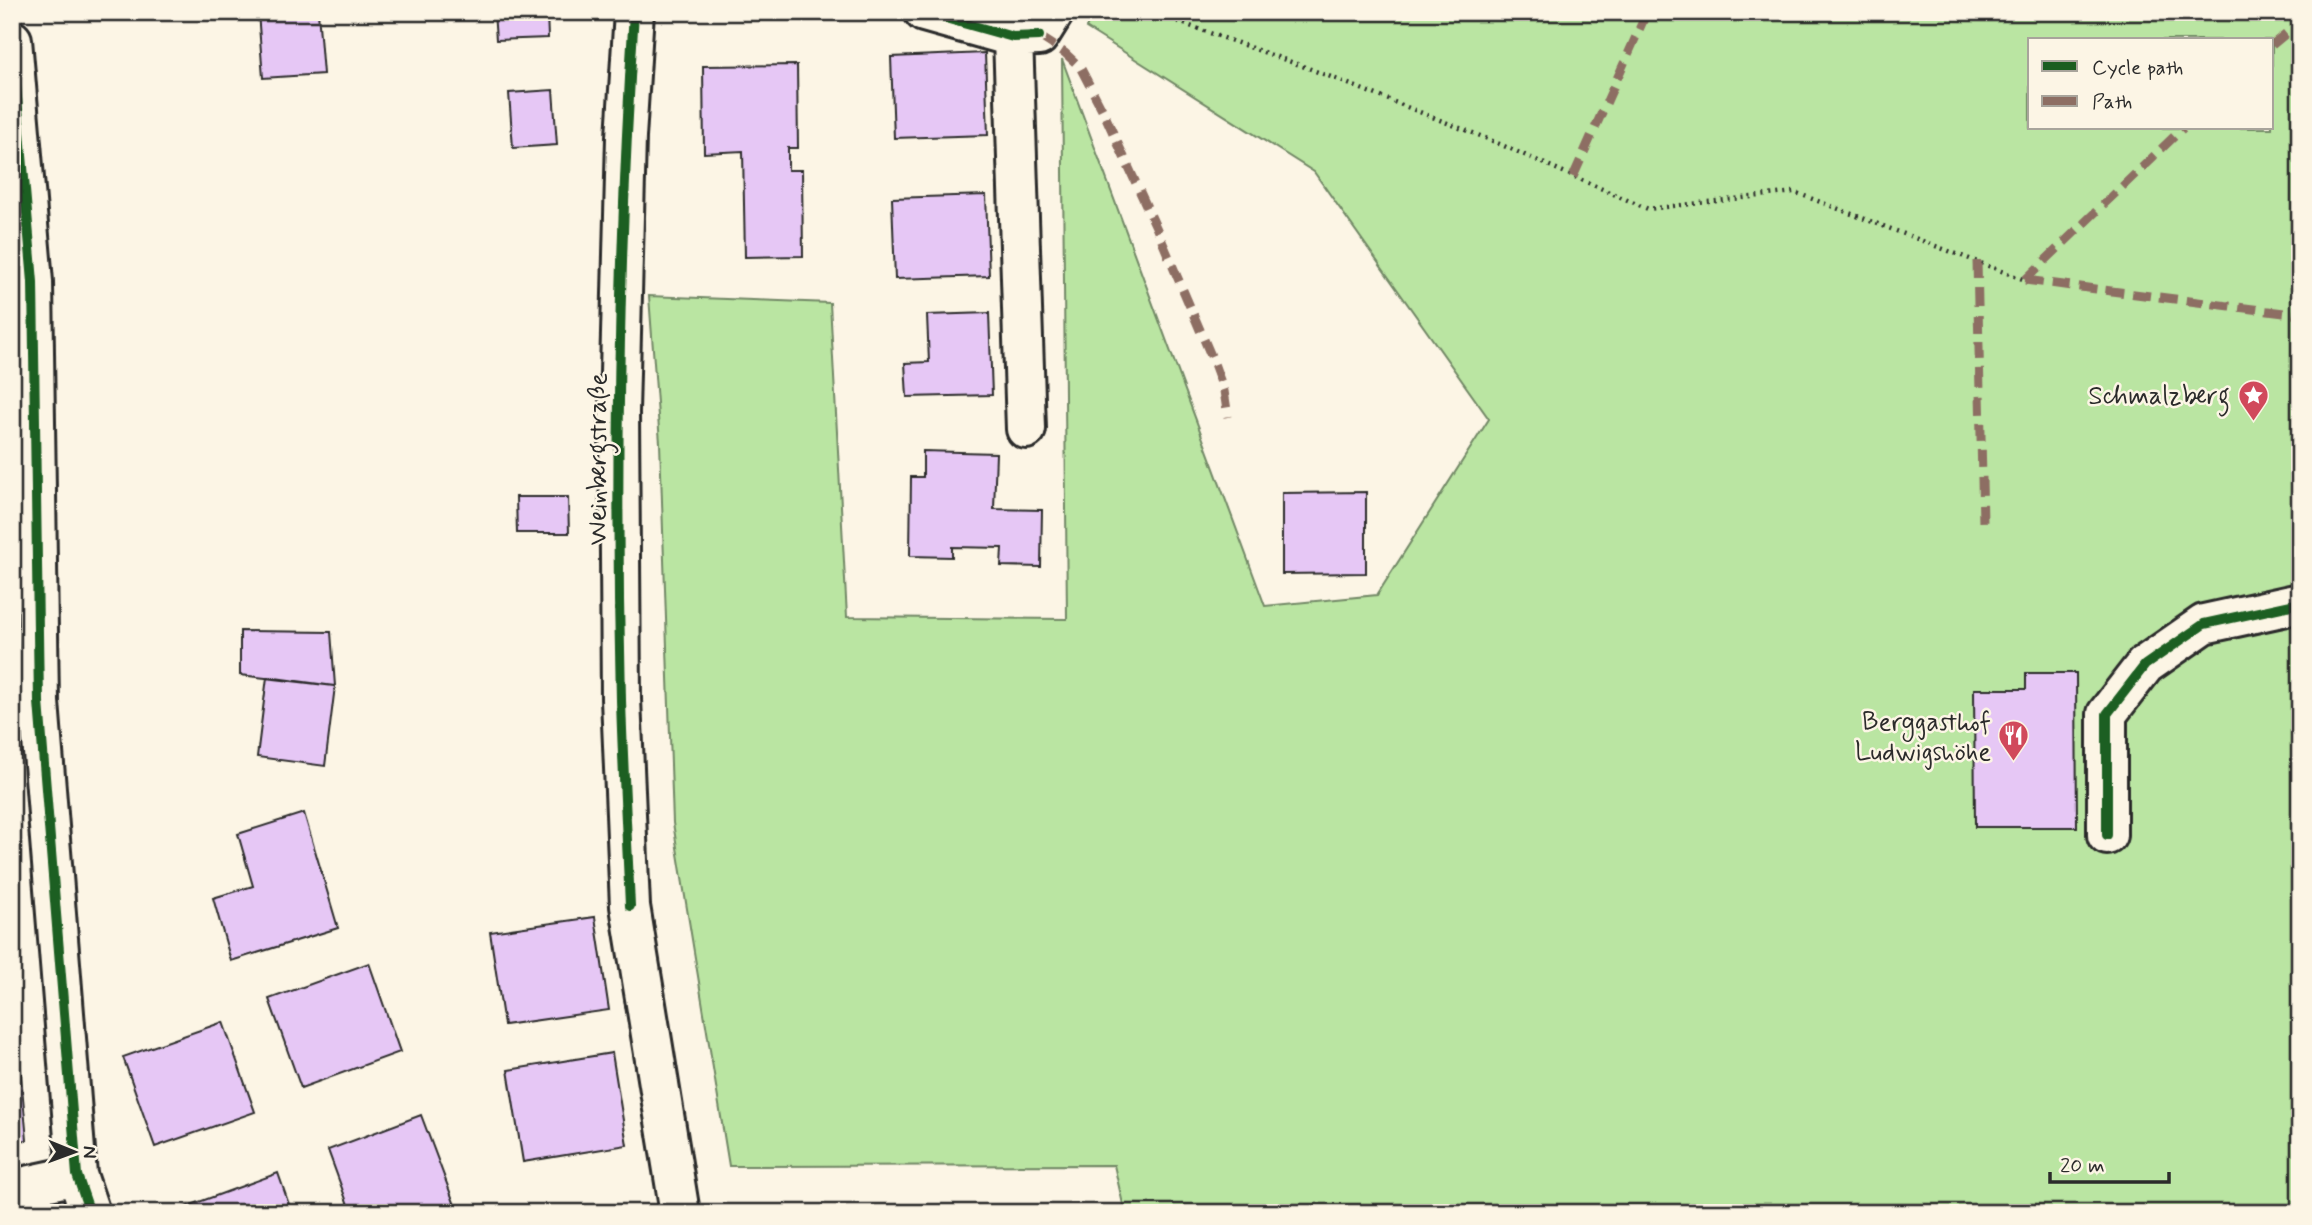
<svg xmlns="http://www.w3.org/2000/svg" width="2312" height="1225" font-family="Mynerve,sans-serif">
  <style>
    .green { fill: #bae5a2; stroke: #728866; stroke-width: 2; fill-rule: evenodd }
    .building { fill: #e6c7f5; stroke: #2b2b2b; stroke-width: 2 }
    .lines { fill: none; stroke-linecap: round; stroke-linejoin: round }
    .minor-casing { stroke: #2b2b2b; stroke-width: 44 }
    .path { stroke: #2b2b2b; stroke-width: 4.5; stroke-dasharray: 2 5; stroke-linecap: butt }
    .minor { stroke: #fcf5e5; stroke-width: 38 }
    .quiet { stroke: #8d6e63; stroke-width: 9; stroke-dasharray: 18 9; stroke-linecap: butt }
    .cycleway-casing { stroke: #fcf5e5; stroke-width: 15 }
    .cycleway { stroke: #1b5e20; stroke-width: 10 }
    .labels { text-anchor: middle; stroke-width: 5; stroke-linejoin: round; paint-order: stroke }
    .poi-label { font-size: 26px; fill: #2b2b2b; stroke: #fcf5e5; text-anchor: end }
    .street-label { font-size: 26px; fill: #2b2b2b; stroke: #fcf5e5 }
  </style>
  <rect width="100%" height="100%" fill="#fcf5e5"/>
  <filter id="ink" filterUnits="userSpaceOnUse"><feTurbulence type="fractalNoise" baseFrequency=".0143" numOctaves="2"/><feDisplacementMap in="SourceGraphic" scale="14" xChannelSelector="R" yChannelSelector="G"/><feConvolveMatrix kernelMatrix="1 2 1 2 8 2 1 2 1" color-interpolation-filters="sRGB"/></filter>
  <g filter="url(#ink)">
    <path class="green" d="M1094 12H2300V1213H1125L1114 1165 729 1166 673 823 660 443 649 296 830 303 847 617 1067 619 1062 59 1265 606 1377 595 1489 419 1314 172 1086 28ZM2030 40H2272V128H2030Z"/>
    <path class="building" d="M258 12H318L323 74 263 78Z
      M494 12H547L548 38 496 40Z
      M985 53 988 135 894 138 891 57Z
      M797 65 798 148H788V170H802L803 256 745 257 743 151 704 153 703 66Z
      M553 90 557 145 513 148 509 93Z
      M986 195 989 276 895 279 892 198Z
      M989 313 992 395 907 397 905 363 929 362 927 315Z
      M923 451 996 453 994 509 1042 510 1041 567 1001 566 1002 548 952 547V557L910 556 911 477H923Z
      M1366 492V573L1282 574V493Z
      M516 497H568L569 533H517Z
      M240 631 331 632 335 686 240 675Z
      M2026 673H2076L2077 827H1975L1974 689H2026Z
      M267 677 335 686 325 766 257 757Z
      M304 813 338 928 231 961 213 898 253 886 238 834Z
      M595 917 609 1010 504 1025 490 932Z
      M369 963 400 1052 301 1088 269 999Z
      M223 1022 255 1112 155 1147 123 1057Z
      M612 1053 627 1145 523 1162 508 1070Z
      M19 1055 27 1140 12 1141V1056Z
      M421 1115 456 1208 442 1213H351L328 1150Z
      M278 1173 292 1213H178L177 1210Z"/>
    <g class="lines">
      <defs>
        <path id="minor" d="M634 12 626 137 619 412 621 699 630 906 680 1213
          M924 12 1013 37 1039 36 1054 12
          M1013 37 1026 429
          M12 40 33 282 39 702 77 1175 90 1213
          M2107 835V714L2145 665 2204 624 2300 603
          M12 1189 77 1175"/>
      </defs>
      <use href="#minor" class="minor-casing"/>
      <path class="path" d="M1151 12 1308 68 1488 139 1648 209 1794 192 2025 280"/>
      <use href="#minor" class="minor"/>
      <path class="quiet" d="M1039 36 1065 53 1080 67 1103 111 1156 227 1212 358 1224 391 1228 417
        M2272 45 2300 22
        M1573 177 1647 12
        M1977 261 1983 523
        M2025 280 2300 315
        M2025 280 2183 128"/>
      <defs>
        <path id="cycleway" d="M924 12 1013 37 1039 36
          M12 40 33 282 39 702 77 1175 90 1213
          M2107 835V714L2145 665 2204 624 2300 603
          M630 906C627 837 623 768 621 700 615 471 619 241 634 12"/>
      </defs>
      <use href="#cycleway" class="cycleway-casing"/>
      <use href="#cycleway" class="cycleway"/>
    </g>
  </g>
  <defs>
    <symbol id="sight-pin" viewBox="-11 -11 22 30"><path d="M0 17L-7.5 6A9.5 9.5 0 1 1 7.5 6Z" fill="#d1495b" stroke="#fcf5e5"/><path d="M0-6L1.8-2.2L6-1.7L2.9 1.2L3.7 5.4L0 3.3L-3.7 5.4L-2.9 1.2L-6-1.7L-1.8-2.2Z" fill="#fff"/></symbol>
    <symbol id="restaurant-pin" viewBox="-11 -11 22 30"><path d="M0 17L-7.5 6A9.5 9.5 0 1 1 7.5 6Z" fill="#d1495b" stroke="#fcf5e5"/><path d="M-5-6h1v4h1v-4h1v4h1v-4h1v5L-1.5 .5V6h-2V.5L-5-1ZM5-6V6H3V1.5H1.5Q1.5-4 5-6Z" fill="#fff"/></symbol>
  </defs>
  <g fill-rule="evenodd">
    <use href="#sight-pin" x="2236" y="378" width="35" height="47"/>
    <use href="#restaurant-pin" x="1996" y="718" width="35" height="47"/>
  </g>
  <g class="labels">
    <g class="poi-label">
      <text x="2230" y="404">Schmalzberg</text>
      <text x="1991" y="730">Berggasthof<tspan x="1991" dy="30">Ludwigshöhe</tspan></text>
    </g>
    <g class="street-label">
      <text transform="translate(597 459) rotate(-90)" y="9">Weinbergstraße</text>
    </g>
  </g>
  <rect width="2312" height="1225" fill="none" stroke="#fcf5e5" stroke-width="42"/>
  <rect x="21" y="21" width="2270" height="1183" fill="none" stroke="#2b2b2b" stroke-width="2.5" filter="url(#ink)"/>
  <rect x="2028" y="38" width="245" height="91" fill="#fcf5e5" stroke="#a8a49b" stroke-width="2"/>
  <rect x="2042" y="61" width="35" height="10" fill="#1b5e20" stroke="#a8a49b" stroke-width="2"/>
  <text x="2092" y="74" font-size="21" fill="#2b2b2b">Cycle path</text>
  <rect x="2042" y="96" width="35" height="10" fill="#8d6e63" stroke="#a8a49b" stroke-width="2"/>
  <text x="2092" y="108" font-size="21" fill="#2b2b2b">Path</text>
  <g transform="translate(74 1152) rotate(91)" stroke="#fcf5e5" stroke-width="5" paint-order="stroke">
  <path d="M0-5L12 26L0 18L-12 26Z" fill="#2b2b2b"/>
  <text y="-10" font-size="19" font-weight="bold" text-anchor="middle" fill="#2b2b2b">N</text>
  </g>
  <path d="M2050 1172v10h119v-10" fill="none" stroke="#2b2b2b" stroke-width="3.5"/>
  <text x="2060" y="1172" font-size="21" fill="#2b2b2b" stroke="#fcf5e5" stroke-width="5" paint-order="stroke">20 m</text>
</svg>
